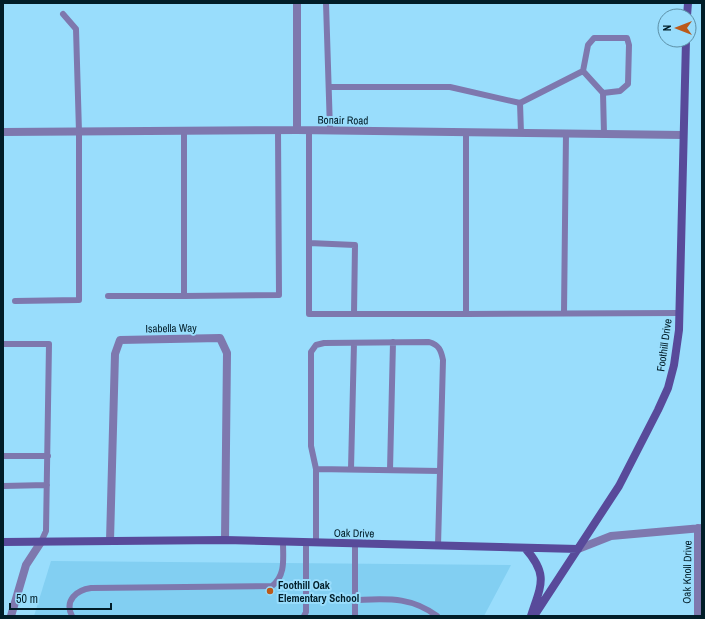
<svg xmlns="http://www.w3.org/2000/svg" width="705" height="619" font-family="'Archivo Narrow',sans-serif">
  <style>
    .built { fill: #82cff2 }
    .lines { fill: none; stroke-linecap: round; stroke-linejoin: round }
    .lane { stroke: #7e78ae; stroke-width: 6 }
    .street { stroke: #7e78ae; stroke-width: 8 }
    .secondary { stroke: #584a9a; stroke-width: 8 }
    .poi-dot { fill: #bb5a1a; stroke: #99ddfc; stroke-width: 1.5 }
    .labels { text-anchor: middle; stroke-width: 4; stroke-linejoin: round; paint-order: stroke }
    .street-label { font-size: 11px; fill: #011d28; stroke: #99ddfc }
    .poi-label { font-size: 11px; font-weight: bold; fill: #011d28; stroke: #99ddfc; text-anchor: start }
  </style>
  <rect width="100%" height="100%" fill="#99ddfc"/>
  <path class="built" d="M51 561 511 565 484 616H34Z"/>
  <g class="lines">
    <path class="lane" d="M326 3 330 130
      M583 71 588 45 594 38H627L629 45 628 84 620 91 603 93
      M583 71 603 93 604 134
      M329 87H450L520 103 583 71
      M520 103 521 133
      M309 130V314H466V132
      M309 243 355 245 354 314
      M108 296H184V131
      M184 296 279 295 278 130
      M15 301 79 300V132L76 29 63 14
      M564 313 566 133
      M466 314 680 313
      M3 344H49L46 531 41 542
      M3 456H48
      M316 469 440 471
      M351 469 354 343
      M390 470 393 342
      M3 486 47 485
      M316 543V469L311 446V352L316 345 324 343 429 342C439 345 441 350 443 360L438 546
      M355 544V616
      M355 600C387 599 410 596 437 616
      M72 616C64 600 77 590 91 588L272 586C286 575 283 559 283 542
      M304 616 306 612V543"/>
    <path class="street" d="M297 3V130
      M3 132 297 130 683 135
      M110 541 115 354 120 340 220 338 227 353 225 540
      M578 549 611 536 702 528
      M11 616 26 565 41 542
      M698 616V528"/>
    <path class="secondary" d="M687 16 688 3
      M3 542 225 540 578 549
      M525 548C549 575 541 585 531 616
      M534 616 619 486 658 410 668 388 674 365 679 330 686 40"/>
  </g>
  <circle class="poi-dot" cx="270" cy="591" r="4"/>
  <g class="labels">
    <g class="street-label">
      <text transform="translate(343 120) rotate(1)" y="4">Bonair Road</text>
      <text transform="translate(171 328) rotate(-1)" y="4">Isabella Way</text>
      <text transform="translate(664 345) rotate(-82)" y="4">Foothill Drive</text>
      <text transform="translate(354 533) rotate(1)" y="4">Oak Drive</text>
      <text transform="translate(687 572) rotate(-89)" y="4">Oak Knoll Drive</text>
    </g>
    <g class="poi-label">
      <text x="278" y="589">Foothill Oak<tspan x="278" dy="13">Elementary School</tspan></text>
    </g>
  </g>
  <rect width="705" height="619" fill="none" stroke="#011d28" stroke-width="8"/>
  <g transform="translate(677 28) rotate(270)"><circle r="19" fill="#99ddfc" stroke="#5c90a7"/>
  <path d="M0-3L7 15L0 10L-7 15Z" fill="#bb5a1a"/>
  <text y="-6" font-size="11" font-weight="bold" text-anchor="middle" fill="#011d28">N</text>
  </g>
  <path d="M10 603v6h101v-6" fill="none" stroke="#011d28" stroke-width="2"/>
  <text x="16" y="603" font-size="12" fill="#011d28" stroke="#99ddfc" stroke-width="3" paint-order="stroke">50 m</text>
</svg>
